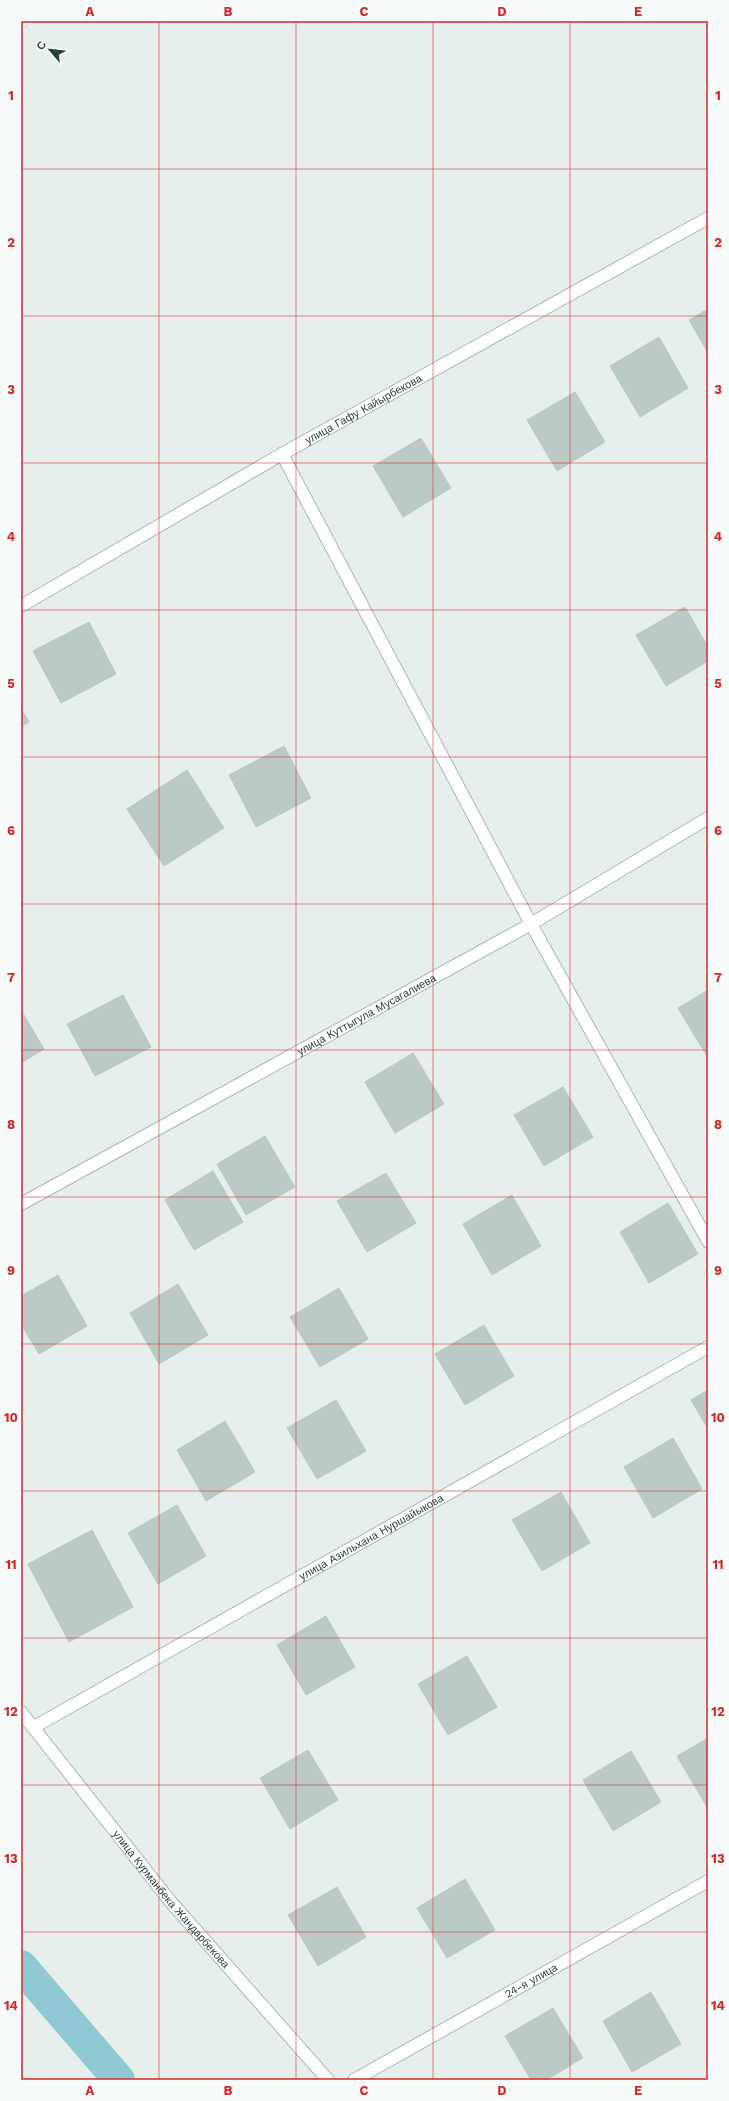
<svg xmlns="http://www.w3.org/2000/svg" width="729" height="2101" font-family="'Work Sans',sans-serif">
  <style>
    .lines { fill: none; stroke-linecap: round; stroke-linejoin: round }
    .canal { stroke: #8ec9d4; stroke-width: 32 }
    .building { fill: #bbcac4; stroke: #b8c9c2 }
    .minor-casing { stroke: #a8b8b2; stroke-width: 14 }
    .minor { stroke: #fff; stroke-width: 12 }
    .grid { fill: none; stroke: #d62828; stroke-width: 1; stroke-opacity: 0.55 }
    .labels { text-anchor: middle; stroke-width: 4; stroke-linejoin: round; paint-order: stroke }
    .street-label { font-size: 11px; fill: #24423a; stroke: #f7fbf9 }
    .neatline { fill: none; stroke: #d62828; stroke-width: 1.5 }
    .grid-label { font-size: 13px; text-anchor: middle; font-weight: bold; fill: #d62828 }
  </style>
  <rect width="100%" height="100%" fill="#e6efeb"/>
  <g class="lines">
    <path class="canal" d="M21 1966 119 2080"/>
  </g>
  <path class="building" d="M708 309V353L689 320Z
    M659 337 688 388 640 417 610 366Z
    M575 392 605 442 557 471 527 420Z
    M421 438 451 488 403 517 373 466Z
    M685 607 708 647V661L666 686 636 635Z
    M89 622 116 674 61 703 33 651Z
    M21 709 29 722 21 726Z
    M284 746 311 798 256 827 229 775Z
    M187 770 224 828 164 866 127 809Z
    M708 990V1058L678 1008Z
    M123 995 151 1047 95 1076 67 1024Z
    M21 1010 44 1049 21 1063Z
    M413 1053 444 1104 395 1133 365 1082Z
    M563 1087 593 1137 544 1166 514 1115Z
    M265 1136 295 1187 246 1215 217 1164Z
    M213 1171 243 1222 194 1250 165 1200Z
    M386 1173 416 1223 367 1252 337 1201Z
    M512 1195 541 1246 492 1275 463 1224Z
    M668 1203 698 1254 649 1283 620 1232Z
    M58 1275 87 1326 39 1354 21 1324V1296Z
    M178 1284 208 1335 159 1364 130 1313Z
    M339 1288 368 1339 320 1367 290 1317Z
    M484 1325 514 1376 465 1405 435 1354Z
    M708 1390V1429L691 1400Z
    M336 1400 366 1451 317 1479 287 1428Z
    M225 1421 255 1472 206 1501 177 1450Z
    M673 1438 702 1489 653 1518 624 1467Z
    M561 1492 590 1543 542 1571 512 1520Z
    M177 1505 206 1556 158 1584 128 1533Z
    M92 1530 133 1607 69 1642 28 1564Z
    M326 1616 355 1667 306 1695 277 1645Z
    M467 1656 497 1707 448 1735 418 1684Z
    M708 1738V1806L707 1807 677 1756Z
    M308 1750 338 1800 290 1829 260 1778Z
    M631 1751 661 1802 613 1831 583 1780Z
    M465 1879 495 1930 447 1958 417 1908Z
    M337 1887 366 1937 318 1966 288 1915Z
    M651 1992 681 2044 632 2072 603 2021Z
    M553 2008 583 2058 546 2080H531L505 2036Z"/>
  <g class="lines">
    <defs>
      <g id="minor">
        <path d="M282 454 531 924 708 1241"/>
        <path id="s1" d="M21 606 282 454 708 218"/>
        <path id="s2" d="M21 1204 531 924 708 818"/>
        <path id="s3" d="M21 1712 170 1901 328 2080"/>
        <path id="s4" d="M34 1727 708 1347"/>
        <path id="s5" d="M354 2080 708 1881"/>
      </g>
    </defs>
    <use href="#minor" class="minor-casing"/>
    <use href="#minor" class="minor"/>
  </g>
  <path class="grid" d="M159 21V2080M296 21V2080M433 21V2080M570 21V2080M21 169H708M21 316H708M21 463H708M21 610H708M21 757H708M21 904H708M21 1050H708M21 1197H708M21 1344H708M21 1491H708M21 1638H708M21 1785H708M21 1932H708"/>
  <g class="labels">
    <g class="street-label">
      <text dy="4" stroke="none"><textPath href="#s1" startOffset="395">улица Гафу Кайырбекова</textPath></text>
      <text dy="4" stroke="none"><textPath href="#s2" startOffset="394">улица Куттыгула Мусагалиева</textPath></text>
      <text dy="4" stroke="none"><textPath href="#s4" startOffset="387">улица Азильхана Нуршайыкова</textPath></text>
      <text dy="4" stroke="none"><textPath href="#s3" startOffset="240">улица Курманбека Жандарбекова</textPath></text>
      <text dy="4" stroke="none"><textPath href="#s5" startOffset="203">24-я улица</textPath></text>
    </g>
  </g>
  <rect width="729" height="2101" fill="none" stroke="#f7fbf9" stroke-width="44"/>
  <g transform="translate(50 50) rotate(298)" stroke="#f7fbf9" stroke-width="3" paint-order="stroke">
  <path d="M0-3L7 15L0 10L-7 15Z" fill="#24423a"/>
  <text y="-6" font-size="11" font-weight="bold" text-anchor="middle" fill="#24423a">С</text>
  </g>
  <rect x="22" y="22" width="685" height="2057" class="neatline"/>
  <g class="grid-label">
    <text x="90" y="16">A</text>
    <text x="228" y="16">B</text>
    <text x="364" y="16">C</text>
    <text x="502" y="16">D</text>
    <text x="638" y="16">E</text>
    <text x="11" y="100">1</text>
    <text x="718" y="100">1</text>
    <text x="11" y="247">2</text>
    <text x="718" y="247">2</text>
    <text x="11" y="394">3</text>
    <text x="718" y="394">3</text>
    <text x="11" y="541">4</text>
    <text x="718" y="541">4</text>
    <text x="11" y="688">5</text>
    <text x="718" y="688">5</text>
    <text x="11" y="835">6</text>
    <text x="718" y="835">6</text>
    <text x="11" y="982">7</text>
    <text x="718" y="982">7</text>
    <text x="11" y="1129">8</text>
    <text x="718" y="1129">8</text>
    <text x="11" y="1275">9</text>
    <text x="718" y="1275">9</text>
    <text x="11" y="1422">10</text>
    <text x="718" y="1422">10</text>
    <text x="11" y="1569">11</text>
    <text x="718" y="1569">11</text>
    <text x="11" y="1716">12</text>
    <text x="718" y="1716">12</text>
    <text x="11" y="1863">13</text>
    <text x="718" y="1863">13</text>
    <text x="11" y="2010">14</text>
    <text x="718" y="2010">14</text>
    <text x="90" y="2095">A</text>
    <text x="228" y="2095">B</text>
    <text x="364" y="2095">C</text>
    <text x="502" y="2095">D</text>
    <text x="638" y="2095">E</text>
  </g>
</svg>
